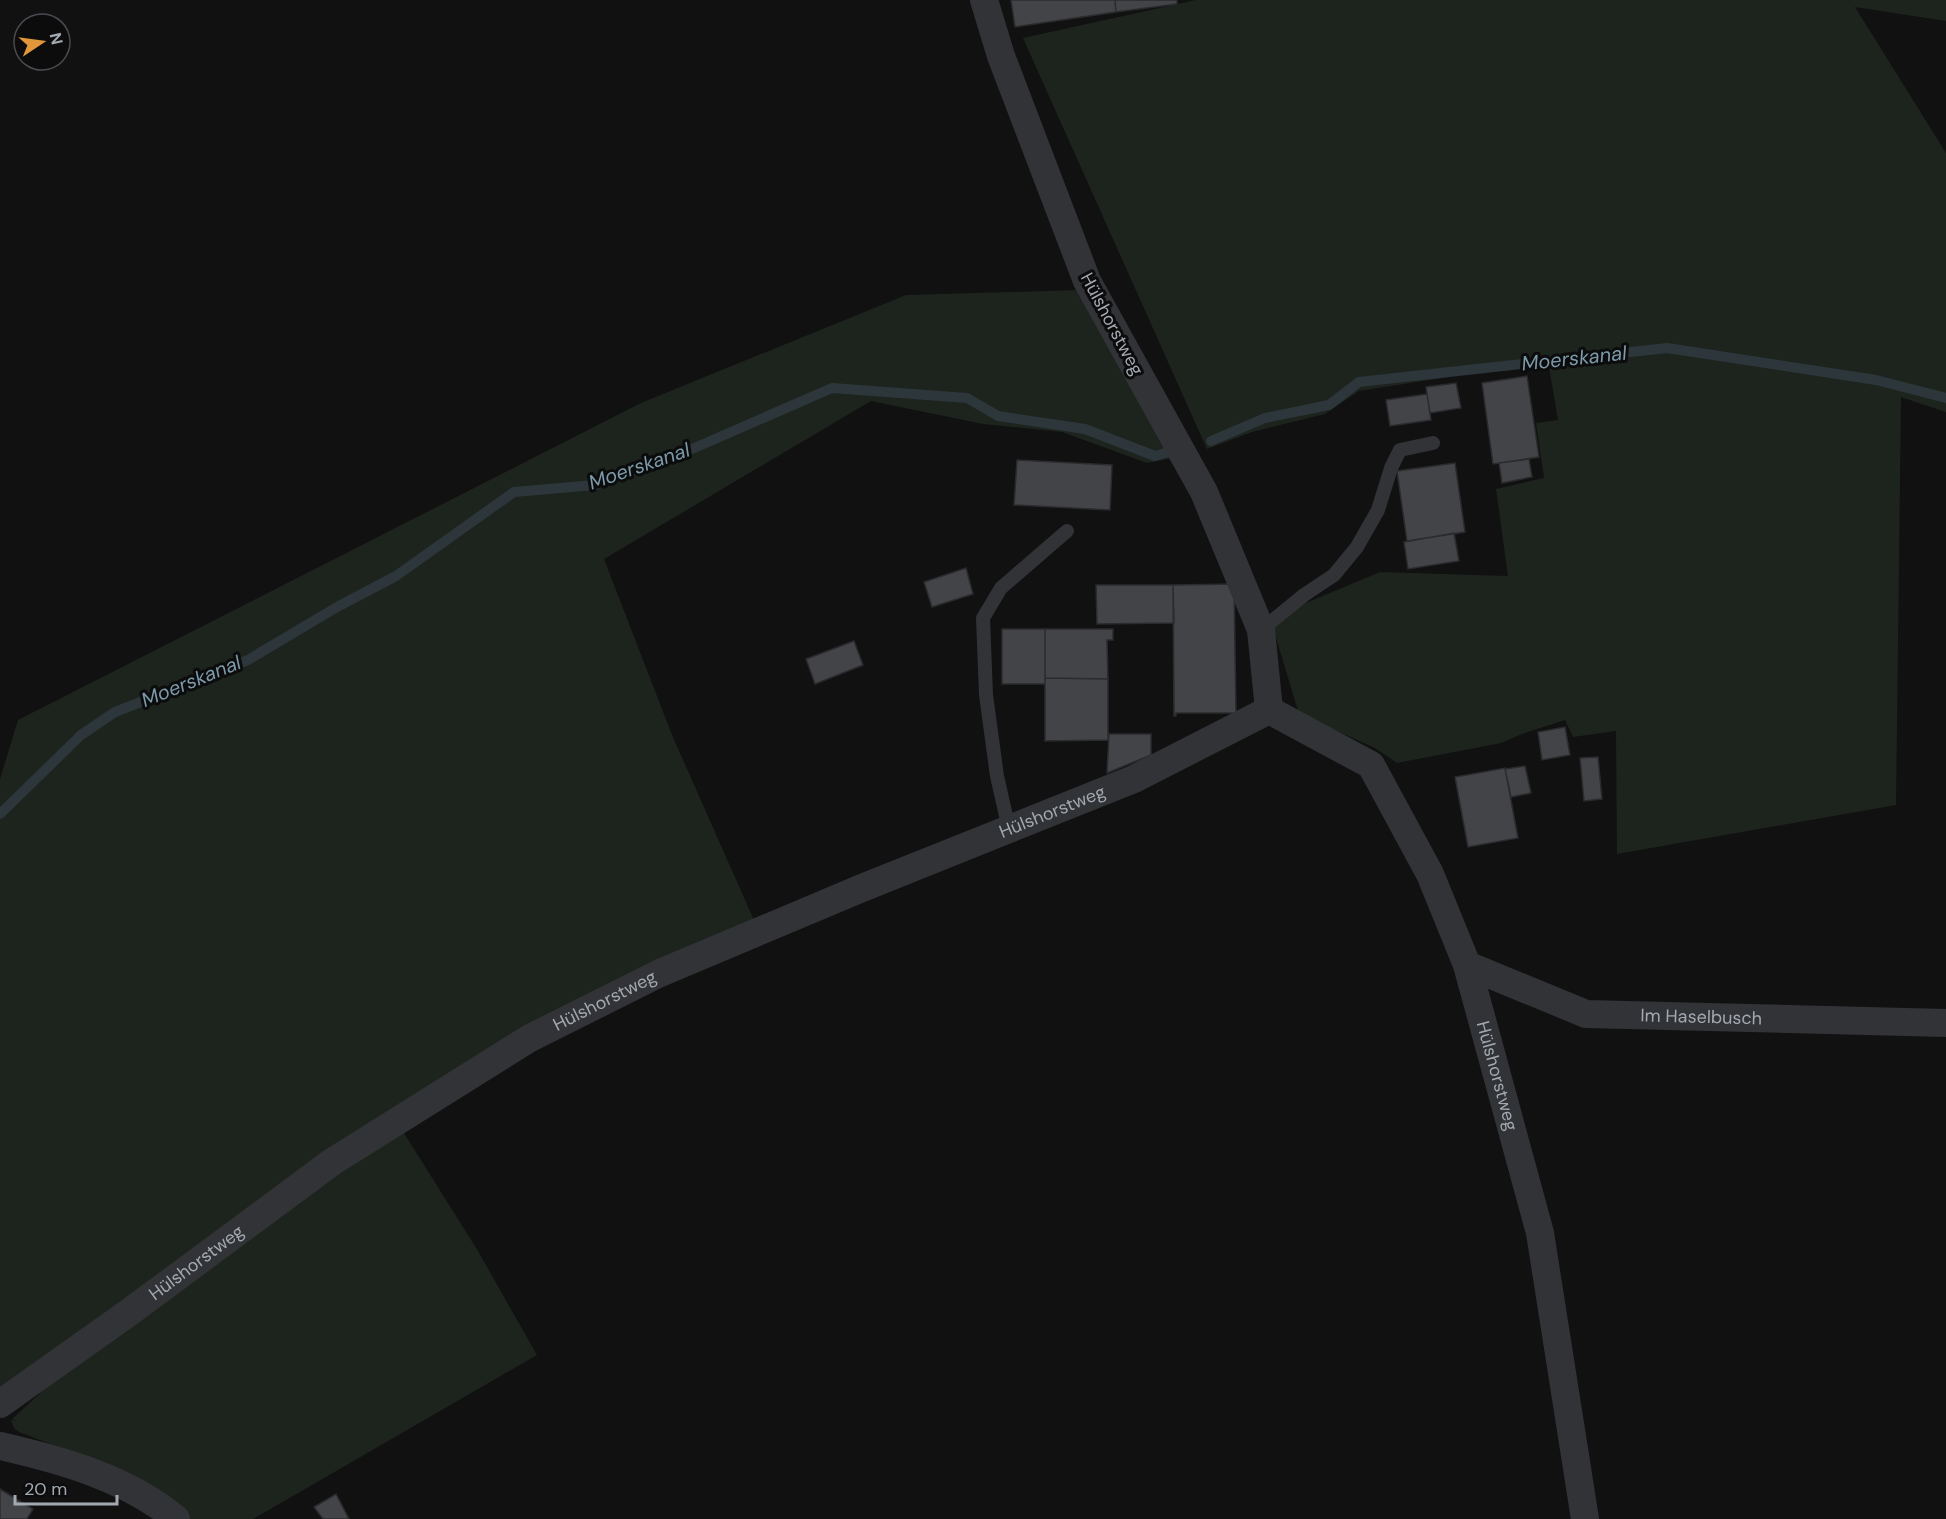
<svg xmlns="http://www.w3.org/2000/svg" width="1946" height="1519" font-family="'DM Sans',sans-serif">
  <style>
    .green { fill: #1d241e }
    .lines { fill: none; stroke-linecap: round; stroke-linejoin: round }
    .stream { stroke: #2d363b; stroke-width: 10 }
    .building { fill: #424447; stroke: #2b2b2e; stroke-width: 1.5 }
    .lane { stroke: #323336; stroke-width: 14 }
    .street { stroke: #323336; stroke-width: 28 }
    .labels { text-anchor: middle; stroke-width: 6; stroke-linejoin: round; paint-order: stroke }
    .street-label { font-size: 18px; fill: #a3a9b1; stroke: #0c0c0d }
    .water-label { font-size: 20px; font-style: italic; fill: #7c9aaa; stroke: #0c0c0d }
  </style>
  <rect width="100%" height="100%" fill="#111112"/>
  <path class="green" d="M1196 0H1946V21L1855 7 1946 153V412L1901 397 1896 805 1617 854 1616 731 1573 737 1565 720 1522 734 1501 743 1397 763 1375 748 1299 714 1270 618 1380 572 1508 576 1496 489 1544 478 1536 423 1558 420 1549 367 1526 365 1359 391 1325 414 1252 432 1207 449 1023 38Z
    M1082 290 1178 457 1147 463 1062 432 983 424 871 401 604 559 672 735 761 936 397 1122 478 1251 537 1355 253 1519H176L61 1448 19 1432 14 1428 11 1420 16 1421 12 1419 125 1316 0 1404V779L18 720 641 403 906 295Z"/>
  <g class="lines">
    <path class="stream" d="M1211 441 1265 418 1329 405 1359 382 1667 348 1876 380 1946 398
      M0 814 81 735 115 712 248 660 337 607 396 576 514 492 595 485 683 453 832 388 967 398 998 416 1085 429 1155 456 1172 451"/>
  </g>
  <path class="building" d="M1011 0H1115L1116 12 1015 27Z
    M1115 0H1177V4L1116 12Z
    M1527 376 1539 457 1493 464 1482 383Z
    M1456 383 1461 408 1430 413 1426 387Z
    M1427 394 1431 420 1390 426 1386 400Z
    M1529 459 1532 477 1502 483 1499 463Z
    M1017 460 1112 465 1110 510 1014 505Z
    M1455 463 1465 532 1407 541 1397 471Z
    M1454 533 1459 561 1408 569 1404 542Z
    M966 568 973 594 932 607 924 582Z
    M1234 584 1236 713H1176V716H1174L1173 585Z
    M1096 585H1173L1174 623 1097 624Z
    M1002 629H1045V684H1002Z
    M1045 629H1113V640H1107L1108 679 1045 678Z
    M854 641 863 665 815 684 806 659Z
    M1045 678 1108 679V740L1045 741Z
    M1565 727 1570 755 1542 760 1538 732Z
    M1109 734H1151V755L1107 773Z
    M1598 757 1602 799 1584 801 1580 758Z
    M1525 766 1531 793 1511 797 1505 769Z
    M1505 768 1518 838 1468 847 1455 777Z
    M0 1489 33 1509 27 1519H0Z
    M336 1494 349 1519H323L314 1507Z"/>
  <g class="lines">
    <path class="lane" d="M1261 630 1304 595 1334 575 1357 547 1378 510 1391 468 1400 450 1433 443
      M1009 829 997 776 986 695 983 618 1001 588 1067 531"/>
    <g class="street">
      <path id="s1" d="M1269 710 1371 765 1430 874 1467 965 1540 1233 1585 1519"/>
      <path id="s2" d="M1467 965 1586 1014 1946 1023"/>
      <path id="s3" d="M0 1404 131 1311 332 1162 530 1038 660 973 862 888 1134 779 1269 710 1261 630 1204 492 1087 281 1001 56 984 0"/>
      <path d="M0 1446C61 1460 127 1478 176 1519"/>
    </g>
  </g>
  <g class="labels">
    <g class="street-label">
      <text transform="translate(1112 324) rotate(62)" y="6">Hülshorstweg</text>
      <text dy="6" stroke="none"><textPath href="#s3" startOffset="1214">Hülshorstweg</textPath></text>
      <text dy="6" stroke="none"><textPath href="#s3" startOffset="728">Hülshorstweg</textPath></text>
      <text dy="6" stroke="none"><textPath href="#s2" startOffset="244">Im Haselbusch</textPath></text>
      <text dy="6" stroke="none"><textPath href="#s1" startOffset="453">Hülshorstweg</textPath></text>
      <text dy="6" stroke="none"><textPath href="#s3" startOffset="242">Hülshorstweg</textPath></text>
    </g>
    <g class="water-label">
      <text transform="translate(1574 358) rotate(-6)" y="7">Moerskanal</text>
      <text transform="translate(639 466) rotate(-19)" y="7">Moerskanal</text>
      <text transform="translate(191 681) rotate(-22)" y="7">Moerskanal</text>
    </g>
  </g>
  <g transform="translate(42 42) rotate(77)"><circle r="28" fill="#0c0c0d" stroke="#484b4f" stroke-width="1.5"/>
  <path d="M0-4.5L10 22L0 15L-10 22Z" fill="#e1963a"/>
  <text y="-9" font-size="16" font-weight="bold" text-anchor="middle" fill="#a3a9b1">N</text>
  </g>
  <path d="M15 1495v9h102v-9" fill="none" stroke="#a3a9b1" stroke-width="3"/>
  <text x="24" y="1495" font-size="18" fill="#a3a9b1" stroke="#0c0c0d" stroke-width="4.5" paint-order="stroke">20 m</text>
</svg>
